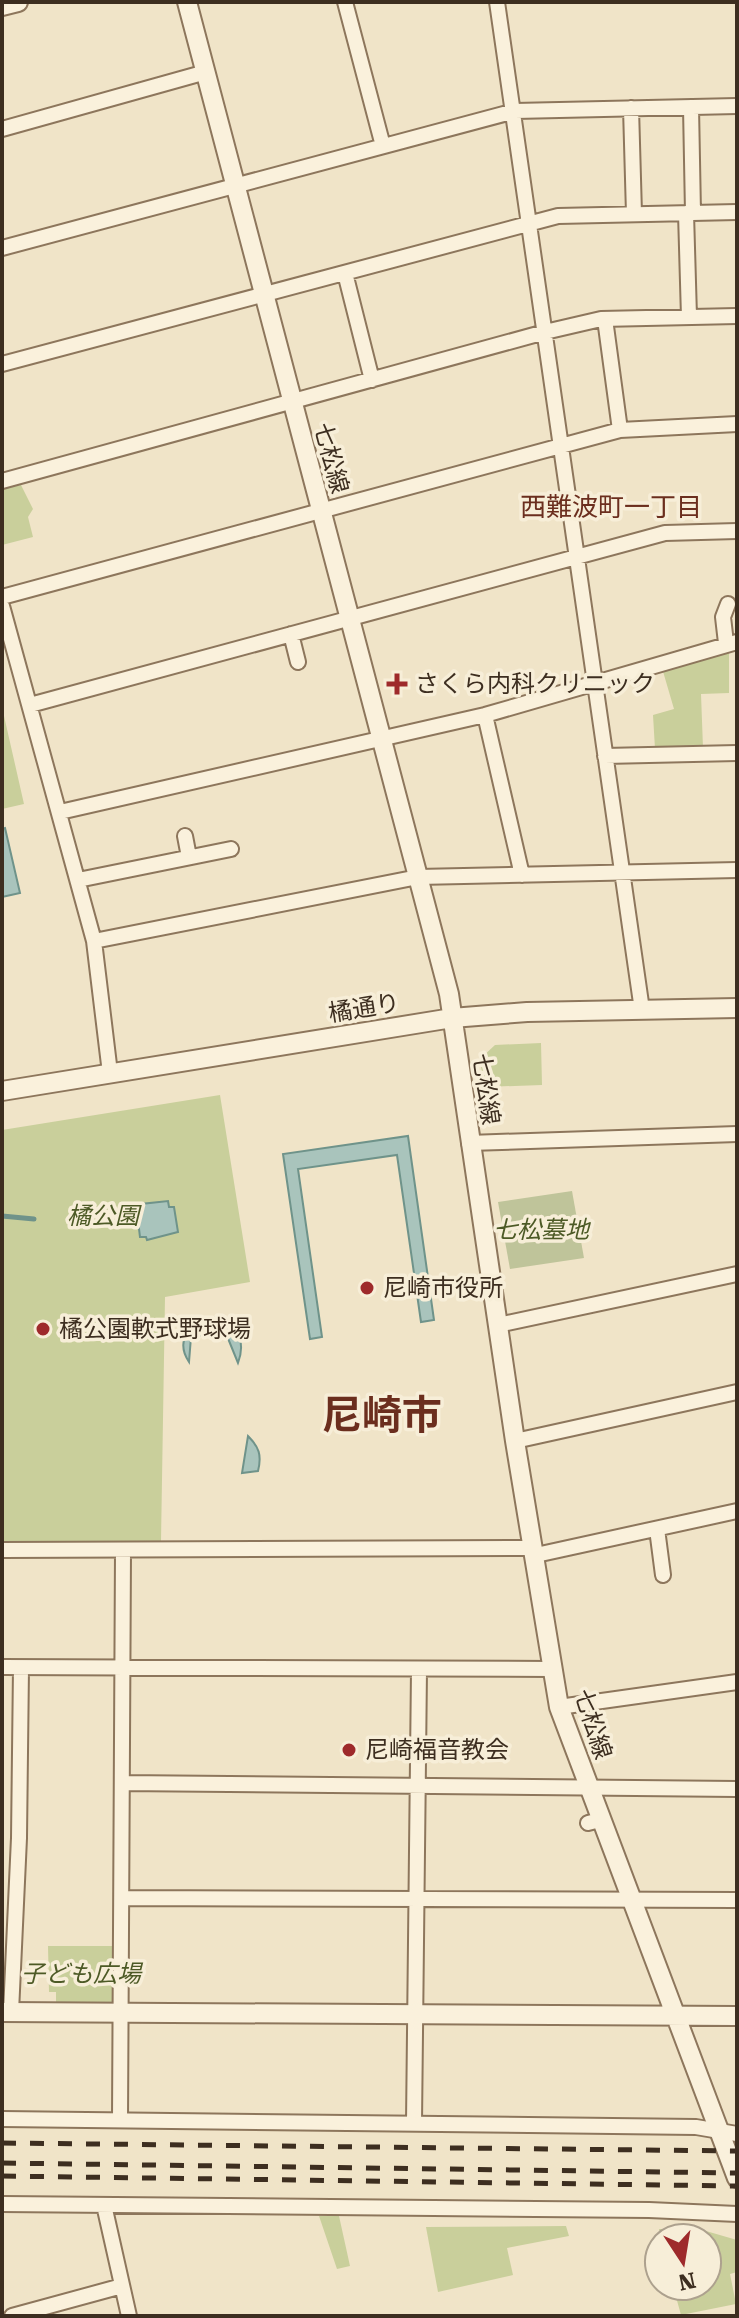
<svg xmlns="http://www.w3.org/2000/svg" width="739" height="2318" font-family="'Roboto Serif','Noto Sans JP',serif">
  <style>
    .green { fill: #c9cf9b }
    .cemetery { fill: #bfc49a }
    .water { fill: #a9c4bc; stroke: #6f938a; stroke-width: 2 }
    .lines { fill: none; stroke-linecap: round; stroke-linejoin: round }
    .stream { stroke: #6f938a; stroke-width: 5 }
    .minor-casing { stroke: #8d765c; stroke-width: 18 }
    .tertiary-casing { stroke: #8d765c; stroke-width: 22 }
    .minor { stroke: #faf1dc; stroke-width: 14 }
    .tertiary { stroke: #faf1dc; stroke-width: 18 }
    .rail { stroke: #3d2e20; stroke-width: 5; stroke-dasharray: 14 14; stroke-linecap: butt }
    .poi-dot { fill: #9e2a2b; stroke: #f7eed8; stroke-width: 3 }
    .labels { text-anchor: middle; stroke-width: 7; stroke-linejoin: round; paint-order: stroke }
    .street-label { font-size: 24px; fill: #3d2e20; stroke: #f7eed8 }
    .poi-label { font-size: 24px; fill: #3d2e20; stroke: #f7eed8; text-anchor: start }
    .park-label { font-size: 24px; font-style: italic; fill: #4d5a26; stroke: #f7eed8 }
    .neighbourhood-label { font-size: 26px; fill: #6b2e1e; stroke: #f7eed8 }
    .town-label { font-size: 40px; font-weight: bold; fill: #6b2e1e; stroke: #f7eed8 }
  </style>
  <rect width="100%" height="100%" fill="#f0e4c8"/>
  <path class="green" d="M21 485 33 509 28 517 33 537 2 545V489Z
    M729 649V693L701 694 703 748 655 749 653 715 674 709 662 668Z
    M2 707 24 804 2 809Z
    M541 1043 542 1085 484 1087 480 1059 495 1045Z
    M220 1095 250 1282 165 1297 161 1541 2 1542V1130Z
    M48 1946H114V2002H56V1992H49Z
    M319 2216H339L350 2266 337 2269Z
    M566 2226 569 2236 507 2248 513 2275 438 2292 426 2227Z
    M659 2229H699L737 2240V2272L730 2274 736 2304 681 2315 673 2286H707V2238H661Z"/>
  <path class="cemetery" d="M572 1191 584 1258 510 1269 498 1202Z"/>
  <path class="water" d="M5 828 20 893 2 897V829Z
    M408 1136 434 1320 421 1322 397 1155 298 1169 322 1337 310 1339 283 1154Z
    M168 1201 169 1207H174L178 1232 147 1240 146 1237H140L137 1212 142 1211 141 1204Z
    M209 1317C235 1319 247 1339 238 1363L225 1331 191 1337 189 1362C176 1343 187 1322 209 1317Z
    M248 1436C259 1447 262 1455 258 1471L242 1473Z"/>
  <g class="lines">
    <path class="stream" d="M2 1216 34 1219"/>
    <defs>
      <path id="minor" d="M345 2 383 146
        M497 2 642 1010
        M691 107 693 213
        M631 108 634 214
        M2 129 206 72
        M686 213 689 317
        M2 248 515 111 737 106
        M345 273 372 380
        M605 319 620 430
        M2 364 558 216 737 212
        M2 481 545 332 601 319 737 316
        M2 597 620 430 737 424
        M2 606 94 941 110 1073
        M291 634 298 662
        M726 643 723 617 728 604
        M30 705 665 533 737 531
        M485 715 522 875
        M605 756 737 753
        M60 812 485 715 737 642
        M185 836 189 857
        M78 880 231 849
        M94 941 418 877 737 870
        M469 1143 737 1134
        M498 1325 737 1274
        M515 1441 737 1392
        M657 1529 663 1575
        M2 1550 534 1548
        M536 1555 737 1511
        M2 1667 553 1669
        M559 1707 737 1682
        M122 1783 737 1789
        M588 1823 600 1820
        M122 1898 737 1900
        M11 2012 19 1838 21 1668
        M2 2119 696 2127 737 2134
        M120 2120 123 1552
        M414 2123 419 1670
        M2 2204 649 2210 737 2214
        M104 2205 129 2316
        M12 2316 122 2286"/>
      <path id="tertiary" d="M187 2 449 994 515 1441 559 1707 737 2178
        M2 6 18 2
        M2 1091 452 1018 527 1012 737 1008
        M2 2012 737 2016"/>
    </defs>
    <use href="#minor" class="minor-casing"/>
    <use href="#tertiary" class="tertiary-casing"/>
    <use href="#minor" class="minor"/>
    <use href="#tertiary" class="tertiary"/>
    <path class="rail" d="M2 2143 737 2151
      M2 2163 737 2173
      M2 2176 737 2186"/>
  </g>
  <g class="poi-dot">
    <path d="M393 672h8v8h8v8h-8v8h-8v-8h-8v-8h8z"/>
    <circle cx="367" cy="1288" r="8"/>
    <circle cx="43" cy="1329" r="8"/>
    <circle cx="349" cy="1750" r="8"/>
  </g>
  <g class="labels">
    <g class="street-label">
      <text transform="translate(331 458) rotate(75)" y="8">七松線</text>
      <text transform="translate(364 1008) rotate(-9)" y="8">橘通り</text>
      <text transform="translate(486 1089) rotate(82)" y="8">七松線</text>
      <text transform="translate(593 1724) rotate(72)" y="8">七松線</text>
    </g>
    <g class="poi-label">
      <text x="415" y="692">さくら内科クリニック</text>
      <text x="383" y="1296">尼崎市役所</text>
      <text x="59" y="1337">橘公園軟式野球場</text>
      <text x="365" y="1758">尼崎福音教会</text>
    </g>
    <g class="park-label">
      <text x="103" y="1224">橘公園</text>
      <text x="541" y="1238">七松墓地</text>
      <text x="81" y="1982">子ども広場</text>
    </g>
    <g class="neighbourhood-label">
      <text x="611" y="516">西難波町一丁目</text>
    </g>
    <g class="town-label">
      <text x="382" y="1429">尼崎市</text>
    </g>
  </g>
  <rect width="739" height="2318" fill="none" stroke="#3d2e20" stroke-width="8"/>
  <g transform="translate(683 2262) rotate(168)"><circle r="38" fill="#f7eed8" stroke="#ada18e" stroke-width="2"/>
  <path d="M0-6L14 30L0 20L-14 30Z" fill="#9e2a2b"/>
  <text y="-12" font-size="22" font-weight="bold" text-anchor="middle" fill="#3d2e20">N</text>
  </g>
</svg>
